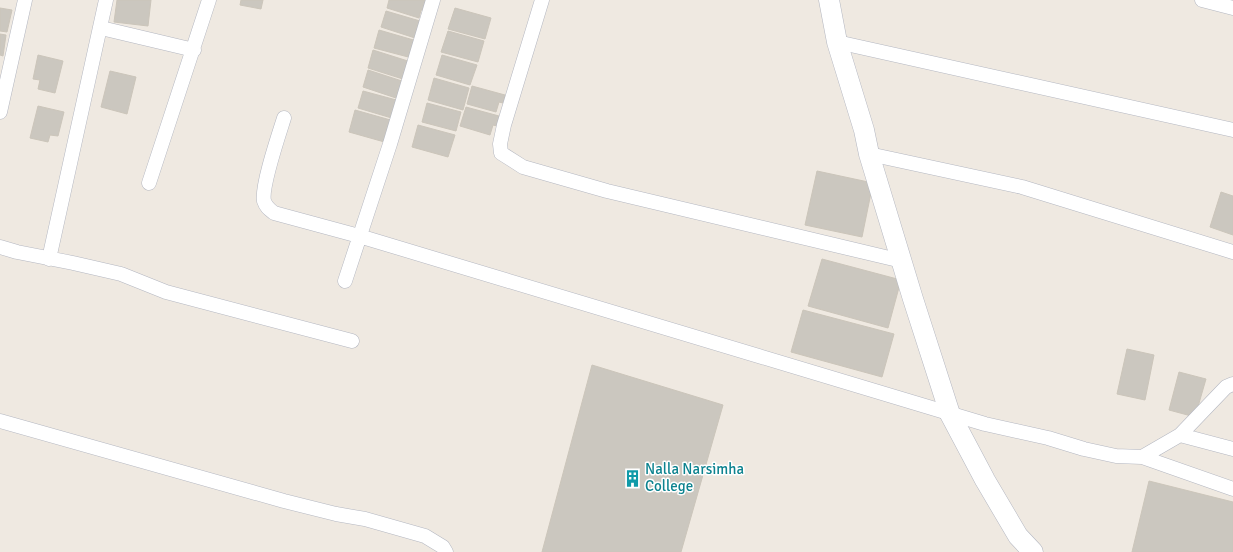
<svg xmlns="http://www.w3.org/2000/svg" width="1233" height="552" font-family="Signika,sans-serif">
  <style>
    .building { fill: #cbc7bf; stroke: #cbc5ba }
    .lines { fill: none; stroke-linecap: round; stroke-linejoin: round }
    .street-casing { stroke: #b4b7c1; stroke-width: 15 }
    .secondary-casing { stroke: #b4b7c1; stroke-width: 21 }
    .street { stroke: #fff; stroke-width: 14 }
    .secondary { stroke: #fff; stroke-width: 20 }
    .labels { text-anchor: middle; stroke-width: 3; stroke-linejoin: round; paint-order: stroke }
    .culture-label { font-size: 15px; fill: #0d838f; stroke: #fff; text-anchor: start }
  </style>
  <rect width="100%" height="100%" fill="#efe9e1"/>
  <path class="building" d="M117 0H151L148 26 114 22Z
    M241 0H263L261 9 240 5Z
    M389 0H428L427 11 421 10 419 18 387 8Z
    M0 8 12 10 7 32 0 31Z
    M455 8 491 18 485 39 448 29Z
    M386 11 420 21 415 38 381 27Z
    M379 30 417 41 412 58 374 48Z
    M448 31 484 41 478 62 441 52Z
    M0 34 6 35 3 56 0 55Z
    M373 50 411 62 406 80 368 68Z
    M38 55 63 61 55 93 38 89 40 80 33 79Z
    M442 55 477 65 470 85 436 75Z
    M368 70 405 82 399 99 363 87Z
    M110 71 136 77 127 114 101 107Z
    M434 78 469 88 463 110 428 100Z
    M472 86 505 95 503 103 499 102 496 112 467 104Z
    M363 91 400 101 395 119 358 108Z
    M427 103 461 112 456 131 422 122Z
    M38 106 64 112 58 136 50 135 48 142 30 138Z
    M466 107 499 116 497 126 493 125 490 135 460 126Z
    M355 110 394 121 388 143 349 132Z
    M418 125 455 135 448 157 412 147Z
    M817 171 873 183 862 237 805 225Z
    M1221 192 1233 196V235L1210 227Z
    M822 259 901 280 888 328 808 306Z
    M803 310 894 334 882 377 791 352Z
    M1127 349 1154 355 1145 400 1117 394Z
    M592 365 723 405 681 552H542Z
    M1179 372 1206 379 1195 417 1169 410Z
    M1149 481 1233 502V552H1132Z"/>
  <g class="lines">
    <defs>
      <path id="street" d="M542 0 504 125 500 144 501 153 523 167 607 191 902 261
        M1202 0 1233 8
        M101 28 194 50
        M837 42 1233 130
        M0 112 25 0
        M284 118C279 134 261 187 264 201 266 207 269 209 274 213L359 236 985 424 1048 438 1084 449 1116 456 1142 457 1180 435 1226 387 1233 384
        M869 154 1022 187 1233 252
        M149 183 209 0
        M0 247 17 252 73 263 121 274 166 292 352 341
        M49 259 106 0
        M345 281 390 144 433 0
        M0 421 284 501 336 514 365 519 425 536 443 547 446 552
        M1180 435 1233 449
        M1142 457 1233 489"/>
      <path id="secondary" d="M829 0 837 42 864 130 869 154 913 299 950 414 985 480 1018 536 1033 552"/>
    </defs>
    <use href="#street" class="street-casing"/>
    <use href="#secondary" class="secondary-casing"/>
    <use href="#street" class="street"/>
    <use href="#secondary" class="secondary"/>
  </g>
  <defs>
    <symbol id="building-bare" viewBox="-9 -9 18 18"><path d="M-4-6H4V6H1V3H-1V6H-4ZM-2.5-4.3h1.7v1.8h-1.7ZM.8-4.3h1.7v1.8H.8ZM-2.5-1h1.7V.8h-1.7ZM.8-1h1.7V.8H.8Z" fill="#0f9aa8" stroke="#fff" stroke-width="2.5" paint-order="stroke"/></symbol>
  </defs>
  <g fill-rule="evenodd">
    <use href="#building-bare" x="620" y="466" width="25" height="25"/>
  </g>
  <g class="labels">
    <g class="culture-label">
      <text x="645" y="474">Nalla Narsimha<tspan x="645" dy="17">College</tspan></text>
    </g>
  </g>
</svg>
